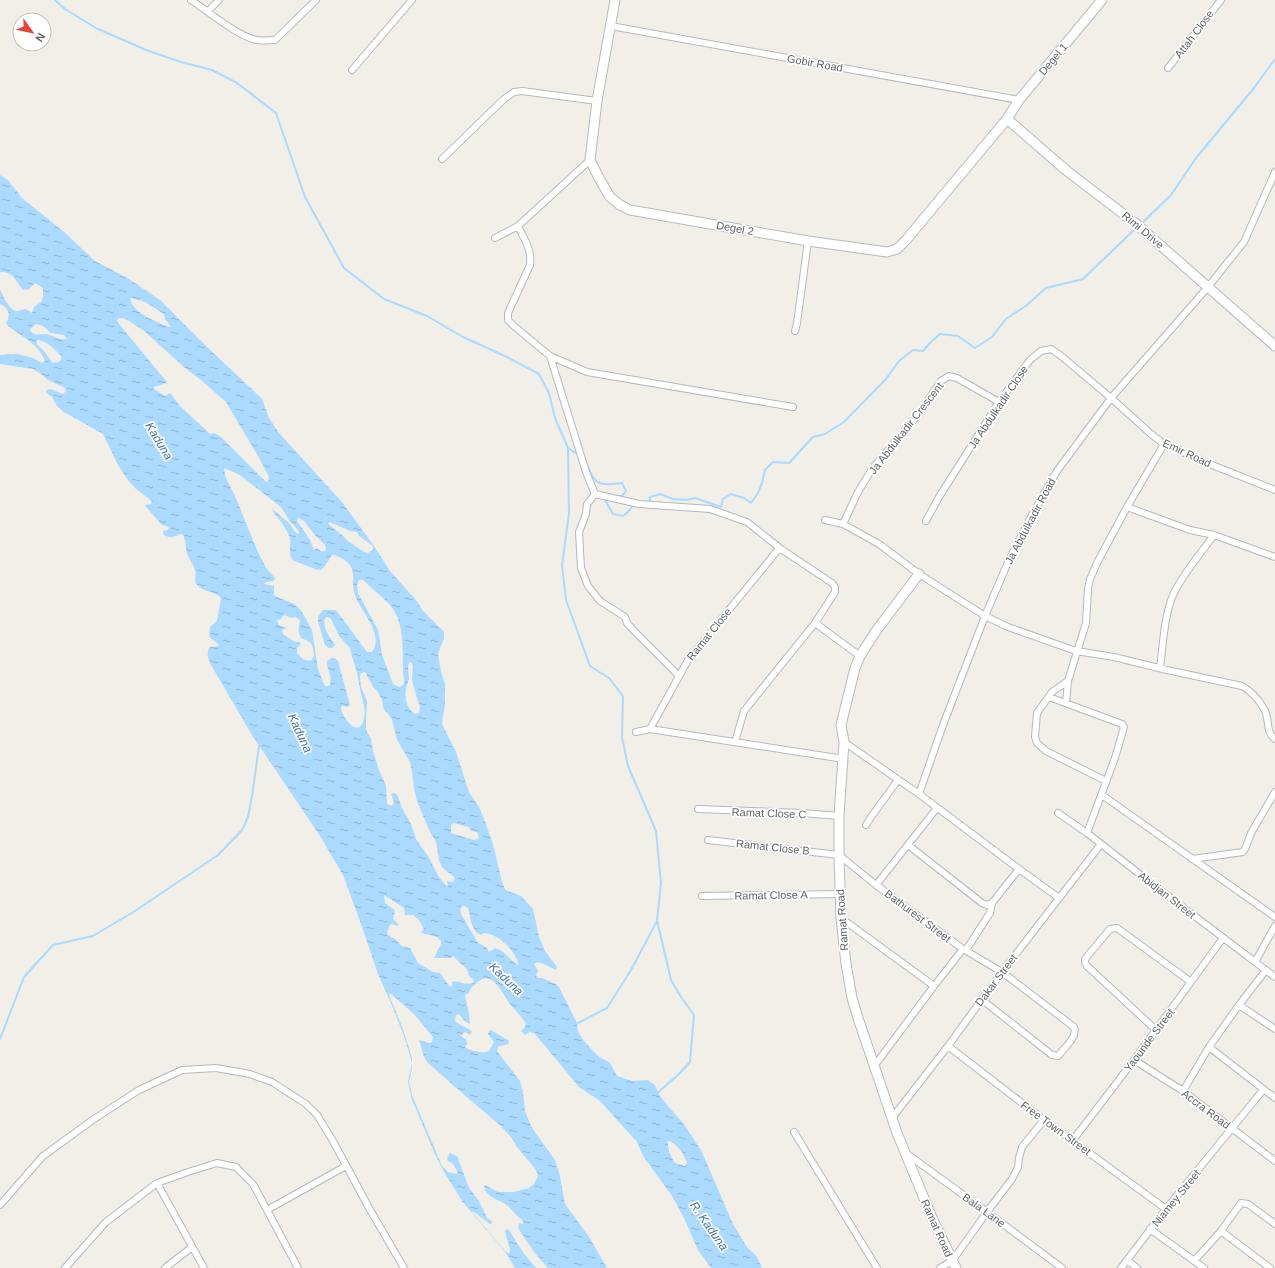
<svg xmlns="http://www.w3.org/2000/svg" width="1275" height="1268" font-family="Helvetica,sans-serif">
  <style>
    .water { fill: url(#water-ripples); fill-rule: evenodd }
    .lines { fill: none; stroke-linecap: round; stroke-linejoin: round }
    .stream { stroke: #aadaff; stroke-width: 2 }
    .street-casing { stroke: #b5b8bc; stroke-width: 8 }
    .secondary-casing { stroke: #b6babf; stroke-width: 11 }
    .street { stroke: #fff; stroke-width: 6 }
    .secondary { stroke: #fff; stroke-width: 9 }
    .labels { text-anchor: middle; stroke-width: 3.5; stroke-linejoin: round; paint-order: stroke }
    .street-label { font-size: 11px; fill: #5f6368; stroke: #fff }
    .water-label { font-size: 12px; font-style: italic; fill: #4174aa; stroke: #fff }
  </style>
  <defs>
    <pattern id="water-ripples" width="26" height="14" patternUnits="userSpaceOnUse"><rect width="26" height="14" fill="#aadaff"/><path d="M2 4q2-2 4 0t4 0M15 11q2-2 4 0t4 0" fill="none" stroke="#8eb4d2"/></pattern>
  </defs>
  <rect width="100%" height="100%" fill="#f1efe8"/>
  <path class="water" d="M0 175 8 180 22 198 64 232 95 261 129 279 160 300 208 348 257 394 262 399 269 418 279 433 342 502 374 546 390 571 416 600 423 611 444 632V639L440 648 438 654 441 672 445 683V703L442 724 456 752 469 792 480 809 484 819 493 844 502 882 505 889 507 891 521 896 533 909 539 937 545 951 557 967 556 970 542 963 536 962 534 964 538 971 536 976 539 978H542L556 984 559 987 577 1023 578 1032 584 1041 598 1056 610 1063 617 1076 632 1081 648 1080 655 1085 658 1093 667 1105 683 1123 701 1150 733 1224 747 1247 757 1257 762 1268H711L698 1250 684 1218 672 1196 643 1156 637 1142 600 1101 579 1087 535 1034 530 1032 525 1035 521 1031 525 1027 526 1023C521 1016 515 1010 510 1004 503 995 493 970 479 981 475 984 470 988 469 993L465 995 469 1014 470 1024C465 1023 462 1018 459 1014L456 1015 455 1021C460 1026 468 1027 472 1032L470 1035 465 1032 461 1035 462 1037 466 1039 467 1044 465 1047C470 1051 483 1054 489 1051L494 1042 488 1034 489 1031 491 1030 509 1041 508 1044 498 1047 497 1051 520 1081 523 1092 525 1111 529 1121 534 1131 555 1160 560 1176 565 1204 589 1237 607 1268H548L534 1252 518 1228 519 1223 523 1224V1221C518 1217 514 1212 509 1207 500 1198 489 1201 484 1187L485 1185 498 1192H513L529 1188 534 1184 538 1176 536 1170 517 1147 511 1137 501 1126 469 1099 428 1063 424 1057 419 1040 430 1043 432 1042 433 1037 414 1014 390 993 389 995 403 1029 412 1058V1068L409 1082 412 1095 442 1166 448 1172 457 1174 458 1172 453 1164 448 1161 447 1158 450 1153 457 1156 469 1188 479 1201 487 1218 492 1221V1223L490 1224 474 1212 472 1211V1212L505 1251 509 1254 510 1250 505 1231 507 1229 509 1230 522 1251 536 1268H515L506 1253 462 1201 443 1170 435 1154 412 1100 408 1082 412 1063 404 1036 391 1003 378 974 360 921 343 875 320 836 252 735 211 665C209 659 205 653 210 647L218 646 219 645C212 637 208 642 210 627L217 621 221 598C215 591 203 592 197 585 193 580 197 575 195 570 194 565 190 561 188 556 185 550 187 542 183 535L180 534C174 537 169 539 163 534V531L168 530 169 527 162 525 147 508 145 506 146 505 151 504 152 502 148 498 136 489 128 480 119 467 103 434 64 412 57 406 52 397 46 392 47 390 51 389 63 394 66 391 65 388 48 380 41 374 33 369 0 364V355L17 354 33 358 42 363 45 361C39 344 21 336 8 326L6 323C11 315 9 308 0 304V289C2 295 9 309 16 311 19 311 24 309 26 309L31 313 33 311 34 307 41 302 43 296V288L35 283 29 289 23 290C16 282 14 271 0 272ZM132 298 145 302 164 314 165 319 171 327H169C157 322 133 313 130 299ZM119 318H123L129 321 143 330 185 368 201 380 226 402 258 456 268 475 269 479 268 482H266L221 437 214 433 210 434 180 406 170 393 165 396 154 389V387L166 383V381L119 324 117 320ZM36 324 43 326 51 333 64 335 67 339C59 341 52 334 44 334 38 334 36 336 31 332L30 329ZM37 340C47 340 56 351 62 357 61 361 56 364 52 362L44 351 37 344ZM224 468 240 475 277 504 281 507 289 520 299 531V534L296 533 289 523 272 509 273 512C279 519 288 530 290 539 291 547 287 555 294 561 301 563 315 570 321 570L325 566 332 555C336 555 339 557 343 559 359 568 350 582 355 595 360 611 385 634 372 652H367L336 610H323L318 617V621L325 645 329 648H332L335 645C330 637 322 628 325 618L327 617 331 619 339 636 350 648C351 656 354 661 356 669 358 677 359 685 361 694 363 702 366 709 364 718 360 741 341 717 341 707L343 706 348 707 350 705 338 661 335 658H332L327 661C326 670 334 676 329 686H325L323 682 318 669 312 630 306 619 300 609 294 604 275 596 274 594V586L264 584 266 582 274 581 275 578 266 568 257 550 235 496 226 478 224 470ZM298 518 301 519 305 522 314 534 325 545 326 549 325 551H321L317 548 314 550 310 540 297 521ZM330 522 350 531 357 532 359 536 373 546V550L368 553 364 552 348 541 341 534 329 525 328 523ZM359 580H363C371 588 382 596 390 605 407 625 401 655 404 680L403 685 399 687 393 684 382 655 378 630 358 593 357 585ZM285 615 291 618 296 617 300 620C299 626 297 631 301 638 311 642 313 643 314 655L312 660C304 662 302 658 297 653V648L301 644 300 642H295L283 634 282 630 287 628 279 625 277 621V620L281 619 283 616ZM409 662 412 663 413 666 412 680 416 695 420 707 419 713 415 714C407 710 404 697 406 688 407 685 408 682 409 679 409 673 407 668 409 662ZM365 672 374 688 378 692 382 700 383 708 392 719 397 740 410 762 412 771 414 788 417 801 429 830 436 842 439 860 442 867 455 878 453 882 447 881 448 885 447 887 439 877 428 856 416 839 411 824 402 808 399 799 397 795 394 793 391 794 394 802 392 806 387 804 386 786 379 770 373 751 371 739 366 730V719L367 701 361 687 360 676 361 673ZM454 823 468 827 472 831 477 832 479 837 478 839 474 840 451 833V825ZM384 895 404 908 405 915H413L419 920 424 929 421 932 422 933 437 937 441 941V944L434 958H450L454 956 456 959 467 969 469 976 474 980 473 983C465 986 460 980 452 982V986H449L440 973 433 972 418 963 410 948 402 946 395 939 388 935 387 932 390 925 392 924 397 926 399 925 393 919 395 910 385 903ZM462 906H465L468 908C471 917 470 930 481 935L484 933C499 934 515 951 519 965L516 964 502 951 495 948 489 952 486 947 478 943 461 914 460 910ZM668 1141H670C679 1147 684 1153 687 1163L685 1166 675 1163C671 1157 667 1149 668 1141Z"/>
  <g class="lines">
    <path class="stream" d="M55 0 65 9 96 28 146 50 181 62 212 70 237 83 276 113 305 197 344 268 384 299 427 316 463 337 507 357 539 374 549 393 555 418 568 448 569 514 562 565 566 600 590 666 609 678 623 696 622 737 628 766 656 831 661 883 657 920 671 980 681 997 694 1015 690 1062 678 1075 656 1094
      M1140 225 1171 195 1196 158 1254 88 1275 59
      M568 448 579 455
      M585 460C596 485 595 486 622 483L626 491 622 496H616
      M608 499 605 500 613 514 623 516 629 511 633 505
      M646 502 650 501V497L660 494 673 499 687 500 695 498 721 507 723 499 731 494 744 498 751 503 758 493 762 483 765 470 773 462 789 463 813 437 825 434 844 422 886 379 899 361 913 350 923 351 929 344 940 334 958 336 975 348 992 337 1006 319 1027 305 1046 288 1083 279 1136 228
      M576 1024 607 1008 631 970 657 921
      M0 1039 24 977 53 945 93 936 135 911 218 855 242 830 248 817 252 796 259 746 261 744"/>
    <defs>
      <path id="street" d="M191 0C209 12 236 35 256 40 262 41 269 40 275 40L316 0
        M208 11 219 0
        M611 26 1019 100
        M1168 68 1221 0
        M352 70 412 0
        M442 159 504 99 514 92 522 91 597 101
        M518 226C524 239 532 249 530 265L508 313V320L514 326 550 356 587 372 793 407
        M495 238 518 226 590 160
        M795 331 797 323 808 241
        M550 356 586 472 595 494 587 504 586 514 579 532 581 568 588 586 600 601 625 617 627 623 637 634 679 676
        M595 494 639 504 710 509 747 522 781 549 832 583 835 587V592L815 623 744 711 735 742
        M1127 507 1190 530 1214 535 1275 557
        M825 520 843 524 879 544 919 574 985 616 1008 627 1076 651 1114 657 1167 670 1242 686C1251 691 1259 700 1264 709 1270 718 1265 732 1275 739
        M926 521 939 497 999 402 1030 360 1041 351 1051 349 1060 355 1111 398 1151 434 1164 444 1207 463 1275 490
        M843 524 858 492 872 469 918 415 941 381 949 376 957 378 999 402
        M815 623 860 656
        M1160 668C1163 646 1164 614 1174 593 1183 574 1201 553 1214 535
        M1049 697 1122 724 1124 727 1115 758 1087 833
        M1066 703 1068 681
        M650 729 688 660 777 551 781 549
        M636 732 650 729 844 759
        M844 742 919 794 1019 869 1059 898
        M1106 781 1046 751 1037 743 1035 737 1037 713 1052 692 1068 681 1086 623 1088 589 1090 579 1098 561 1127 507 1164 444
        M919 794 943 725 985 616 1009 560 1033 513 1057 471 1111 398 1208 287 1244 242 1275 172
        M1102 795 1275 917
        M698 809 802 813 839 816
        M1058 813 1087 833 1151 883 1275 977
        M866 825 871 817 898 780
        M708 840 839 855 876 885 963 949 1002 972 1074 1027C1078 1037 1064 1048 1058 1056L1052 1055 981 999
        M908 845 982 903 987 905 992 903 1019 869
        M1192 859 1243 852 1246 847 1251 833 1275 792
        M876 885 937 808
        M702 896 840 894
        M841 918 934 986
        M966 950 990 913 992 903
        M1255 962 1275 926
        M1239 1005 1275 1029
        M1156 1030 1087 966 1085 962V959L1110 929 1117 928 1191 982
        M948 1046 1044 1120 1166 1209
        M1209 1047 1275 1098
        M1134 1060 1183 1091 1275 1161
        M875 1065 934 986 963 949
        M1183 1091 1209 1047 1239 1005 1266 970
        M892 1118 948 1046 1002 972 1101 844
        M794 1132 877 1268
        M1073 1140 1134 1060 1223 938
        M907 1154 987 1212 1062 1268
        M157 1183 204 1268
        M0 1205 43 1156 94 1119 139 1090 182 1070 216 1068 250 1074 272 1082 306 1104 317 1115 333 1141 369 1208 404 1268
        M267 1210 346 1166
        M1150 1229 1204 1268
        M1221 1231 1270 1268
        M1127 1260 1137 1268
        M1194 1261 1221 1231 1241 1203 1248 1204 1275 1224
        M65 1268 106 1222 157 1183 188 1172 217 1163 236 1167 253 1184 298 1268
        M165 1268 192 1247
        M940 1268 952 1261 987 1212 1012 1179 1018 1167 1019 1158 1022 1147 1044 1120
        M1121 1268 1166 1209 1263 1090"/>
      <path id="secondary" d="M615 0 597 101 590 160 599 178 610 197 620 205 630 210 808 241 887 252 897 249 906 240 1007 119 1019 100 1102 0
        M1007 119 1067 171 1135 223 1275 346
        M919 574 876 631 860 656 855 668 841 725 844 742 839 816V855L841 918 846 964 852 998 858 1018 897 1133 933 1220 956 1268"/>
    </defs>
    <use href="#street" class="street-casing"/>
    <use href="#secondary" class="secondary-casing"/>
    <use href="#street" class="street"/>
    <use href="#secondary" class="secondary"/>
  </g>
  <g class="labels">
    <g class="street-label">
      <text transform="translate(1194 34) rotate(-53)" y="4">Attah Close</text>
      <text transform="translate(1053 59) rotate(-50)" y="4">Degel 1</text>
      <text transform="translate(815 63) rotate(10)" y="4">Gobir Road</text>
      <text transform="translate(735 228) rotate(10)" y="4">Degel 2</text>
      <text transform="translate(1143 230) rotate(40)" y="4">Rimi Drive</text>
      <text transform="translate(998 407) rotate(-56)" y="4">Ja Abdulkadir Close</text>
      <text transform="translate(906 428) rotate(-52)" y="4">Ja Abdulkadir Crescent</text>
      <text transform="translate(1187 453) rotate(25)" y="4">Emir Road</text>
      <text transform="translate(1030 521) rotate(-62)" y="4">Ja Abdulkadir Road</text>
      <text transform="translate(709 634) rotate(-51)" y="4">Ramat Close</text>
      <text transform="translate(769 813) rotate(2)" y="4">Ramat Close C</text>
      <text transform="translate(773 847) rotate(6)" y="4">Ramat Close B</text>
      <text transform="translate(771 895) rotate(-1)" y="4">Ramat Close A</text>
      <text transform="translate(1167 895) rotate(38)" y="4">Abidjan Street</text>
      <text transform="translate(918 916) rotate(37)" y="4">Bathurest Street</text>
      <text transform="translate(842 920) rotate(-94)" y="4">Ramat Road</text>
      <text transform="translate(996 980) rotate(-53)" y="4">Dakar Street</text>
      <text transform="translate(1149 1040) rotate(-53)" y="4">Yaounde Street</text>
      <text transform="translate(1206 1109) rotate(37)" y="4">Accra Road</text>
      <text transform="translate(1056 1128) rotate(36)" y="4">Free Town Street</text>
      <text transform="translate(1176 1198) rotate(-51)" y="4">Niamey Street</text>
      <text transform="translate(984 1210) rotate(36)" y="4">Bala Lane</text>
      <text transform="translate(937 1228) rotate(66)" y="4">Ramat Road</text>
    </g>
    <g class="water-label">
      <text transform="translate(159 441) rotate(59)" y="4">Kaduna</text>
      <text transform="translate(300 733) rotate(65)" y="4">Kaduna</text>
      <text transform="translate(506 979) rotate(43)" y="4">Kaduna</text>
      <text transform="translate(709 1226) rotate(55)" y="4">R. Kaduna</text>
    </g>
  </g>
  <g transform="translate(32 32) rotate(123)"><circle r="19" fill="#ffffff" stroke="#bfc1c3"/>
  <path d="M0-3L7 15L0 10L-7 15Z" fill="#ea4335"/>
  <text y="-6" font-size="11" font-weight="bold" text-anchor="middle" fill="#5f6368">N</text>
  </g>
</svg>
